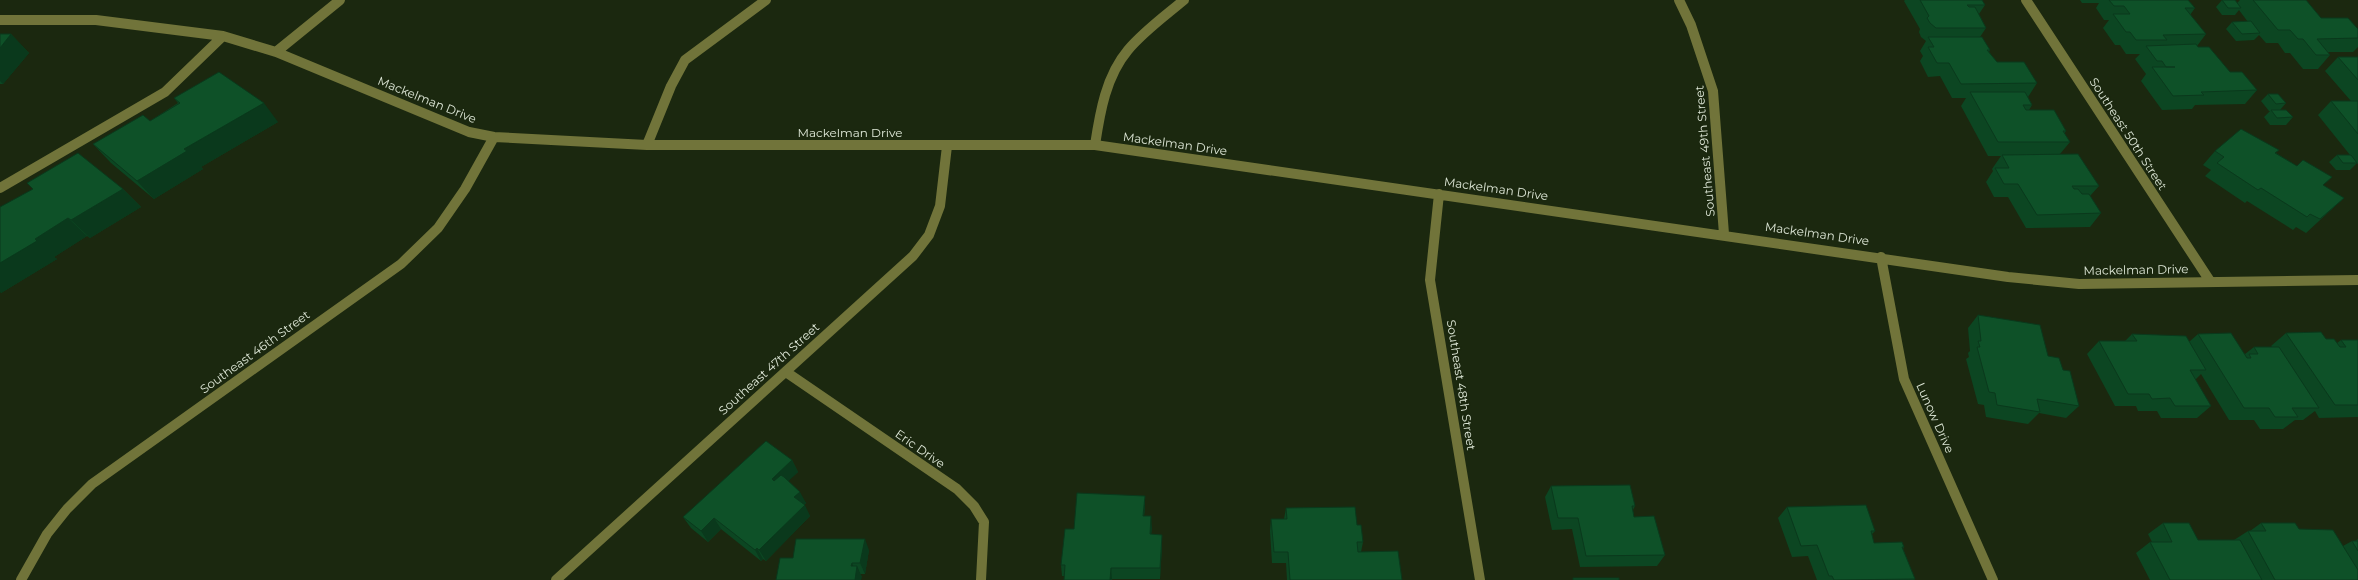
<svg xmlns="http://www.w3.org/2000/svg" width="2358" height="580" font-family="Montserrat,sans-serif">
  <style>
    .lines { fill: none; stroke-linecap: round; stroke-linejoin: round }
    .minor { stroke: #71743a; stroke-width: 10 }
    .wall { fill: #0c4622 }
    .shaded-wall { fill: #0a391c }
    .building { fill: #0e5128; stroke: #0a391c }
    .labels { text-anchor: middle; stroke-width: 3; stroke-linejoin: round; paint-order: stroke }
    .street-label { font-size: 12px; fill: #dde6d6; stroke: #1b280f }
  </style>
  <rect width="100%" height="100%" fill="#1b280f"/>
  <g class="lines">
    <path class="minor" d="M1679 0 1691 25 1713 91 1724 234
      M2026 0 2210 281
      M0 20H96L223 36 276 52 469 132 494 137 647 145H1095L2008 277 2079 284 2358 280
      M276 52 340 0
      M647 145 671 86 685 60 766 0
      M1095 145C1100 112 1106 76 1128 50 1144 31 1165 16 1184 0
      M0 188 165 92 223 36
      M1439 194 1430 280 1480 580
      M1881 257 1904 379 1993 580
      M786 372 957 489 974 506 984 522 981 580
      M21 580 47 534 67 509 92 484 401 264 438 228 465 189 494 137
      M556 580 913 256 929 235 940 206 947 146"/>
  </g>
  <path class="wall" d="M1905 0H1982L1985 5 1979 14 1986 28 1980 37 1990 50 1989 52 1997 62 2037 83 2028 97 2032 105 2029 110 2066 131 2064 134 2070 142 2060 154 2099 186 2090 196 2101 213 2090 227 2026 228 2008 197H1994L1986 182 1993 171 1992 169 2001 156H1988L1961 106 1966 98H1952L1940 76 1928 77 1920 61 1923 56 1920 51 1926 41 1921 37 1919 32 1920 29 1904 1Z
    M2080 0H2188L2195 8 2190 15 2206 34 2197 46 2198 47 2230 72 2257 90 2245 104 2195 105 2192 109 2162 110 2141 81 2146 74 2135 59 2140 54H2126L2120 45H2115L2103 28 2109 20H2104L2096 8 2099 3H2082Z
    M2222 0 2237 3 2240 0H2306L2321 18 2358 29V47L2353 52H2328L2330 55 2318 69H2303L2290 53H2285L2278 43H2266L2259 35 2254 40 2236 41 2226 29 2232 22H2248L2239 10 2235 15H2222L2216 7Z
    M0 34H11L29 53 3 84H0Z
    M2338 57H2358V164L2357 163 2350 170H2336L2329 162 2337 155H2350L2318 115 2331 101H2351L2325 71Z
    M2268 94 2286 103 2280 110 2293 117 2286 125H2270L2264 117 2270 111H2269L2261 101Z
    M174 98 278 122 201 167 203 169 154 199 111 163 93 144 150 121 178 103Z
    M2215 151 2276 153 2297 166 2332 177 2323 185 2344 198 2306 233 2296 227 2293 230 2247 201 2245 203 2205 176 2211 170 2203 165Z
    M123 189 141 207 90 238 87 236 54 257 57 259 1 293V207Z
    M1978 315 2048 356 2063 370 2079 406 2066 418 2039 413 2028 424 1986 417 1984 405 1978 404 1966 359 1969 357 1968 353 1970 351 1968 328Z
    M2286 333 2326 339 2337 343 2341 340H2358V417L2319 418 2315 411 2303 420H2295L2283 429H2260L2254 420H2229L2201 374 2195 380 2211 406 2197 418H2161L2157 411H2138L2136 406H2115L2087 354 2099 341H2125L2132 334 2189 342 2198 334 2245 354 2254 347H2272L2271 346Z
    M792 460 798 472 788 481 806 503 804 505 810 516 766 561 763 559 761 561 721 529 708 542 691 528 683 517Z
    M1551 486 1635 506 1633 510 1634 517 1665 555 1657 566 1580 567 1572 529 1552 530 1545 497Z
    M1145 496V507L1144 516 1152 528 1151 534 1162 535V546L1160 579H1112L1062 576 1061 565 1074 529Z
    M1787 507 1875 531 1872 534 1874 543 1904 547 1903 549 1915 579 1914 580H1817L1808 556 1792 557 1778 518Z
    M1286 508 1357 525 1363 542 1361 552 1402 580H1287L1286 563H1272L1270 531 1271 519H1284Z
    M2163 523 2198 540H2234L2248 531H2250L2261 523 2299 529 2343 546 2352 541H2355L2358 539V580H2150L2136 553 2150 542H2152L2148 534Z
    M869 550 865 574H860L862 577 793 558Z"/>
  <path class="shaded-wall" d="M11 34 29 53 3 84 0 81V48Z
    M264 103 278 122 201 167 203 169 154 199 137 181 184 149Z
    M123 189 141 207 90 238 71 220Z
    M68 218 87 236 54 257 57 259 1 293 0 292V263L35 239Z
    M792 460 798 472 778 491 772 479Z
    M800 492 806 503 800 509 794 497Z
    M1145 496V507L1143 527V516Z
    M805 505 810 516 766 561 759 550Z
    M1151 516 1152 528 1150 545V534Z
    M714 518 721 529 708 542 701 531Z
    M1162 535V546L1160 579V568Z
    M865 539 869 550 865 574 860 563Z
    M757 548 763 559 761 561 755 550Z
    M852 563 856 572 857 566 862 577 861 580H855L851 566Z
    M1111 568 1112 579V580H1110Z"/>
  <path class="building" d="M1920 0H1982L1985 5H1967L1969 7H1975L1986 28H1936L1930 23 1927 18 1929 16Z
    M2109 0H2188L2195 8H2185L2206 34 2163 35 2167 40H2136L2130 32H2126L2113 14H2130L2124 6H2114Z
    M2222 0H2235L2241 8H2228Z
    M2253 0H2306L2321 18H2348L2358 29V38L2317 39 2330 55H2316L2303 39H2298L2290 30H2278Z
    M2251 21 2260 33 2242 34 2232 22Z
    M0 34H11L0 48Z
    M1928 37H1982L1990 50H1987L1997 62H2024L2037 83 1961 84 1949 63H1937L1928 47H1934Z
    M2196 44 2198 47H2209L2230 72H2242L2257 90 2201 92 2204 95 2173 96 2152 67H2175H2166L2162 61H2157L2146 46Z
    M2338 57H2358V80Z
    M219 72 264 103 184 149 187 151 137 181 93 144 143 115 150 121 180 103 174 98Z
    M1970 92H2025L2032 105H2023L2026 110H2054L2066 131H2063L2070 142H1998Z
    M2268 94H2278L2286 103 2276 104Z
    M2331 101H2358V134Z
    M2271 110H2286L2293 117 2277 118Z
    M2241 129 2279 150 2275 153 2297 166 2303 160 2332 177 2323 185 2344 198 2320 219 2310 214 2307 217 2261 188 2258 190 2217 163 2224 157 2215 151Z
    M78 153 123 189 71 220 68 218 35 239 37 241 0 263V207L33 189 27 183Z
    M2078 154 2099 186H2072L2074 189H2078L2082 194H2089L2101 213 2037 215 2018 184H2004L1995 168H2009L2002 155Z
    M2337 155H2351L2357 163H2343Z
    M1978 315 2040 325 2048 356 2059 358 2063 370 2070 371 2079 406 2037 399 2040 412 1997 405 1995 393 1989 392 1977 347H1980L1978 341H1981Z
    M2321 332 2326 339H2334L2340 347H2346L2341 340H2358V405H2335L2286 333Z
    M2231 333 2247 358H2251L2249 354H2258L2254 347H2279L2319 408H2292L2298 417H2275L2269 408H2244L2198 334Z
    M2132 334 2186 336 2206 370H2190L2211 406H2175L2170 398 2152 399 2149 394H2128L2099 341H2137Z
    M766 441 792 460 772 479 774 481 781 475 784 477 800 492 794 497 805 505 759 550 757 548 755 550 714 518 701 531 683 517Z
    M1630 485 1635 506H1632L1634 517 1654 516 1665 555 1586 556 1578 518H1558L1551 486Z
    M1077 493 1145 496 1143 516H1151L1150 534 1162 535 1160 568H1111L1110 580H1064L1065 565H1061L1065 529H1074Z
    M1866 505 1875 531H1871L1874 543 1902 542 1904 547H1902L1915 579 1834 580 1832 576H1829L1817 545 1801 546 1787 507Z
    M1355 507 1357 525H1361L1363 542H1357L1358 552 1398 551 1402 580H1290L1288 552H1274L1271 519H1287L1286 508Z
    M2163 523H2189L2198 540H2240L2262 580H2170L2150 542H2172Z
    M2261 523H2295L2299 529 2333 530 2358 570V580H2275L2248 531H2266Z
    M796 539H865L860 563H852L851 566H857L855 580H776L780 558H793Z
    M2352 541H2358V551Z
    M1573 578H1619V580H1573Z"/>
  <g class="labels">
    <g class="street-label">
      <text transform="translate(427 100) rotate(22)" y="4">Mackelman Drive</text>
      <text x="850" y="137">Mackelman Drive</text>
      <text transform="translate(2128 134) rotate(57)" y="4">Southeast 50th Street</text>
      <text transform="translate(1175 144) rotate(8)" y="4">Mackelman Drive</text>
      <text transform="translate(1705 151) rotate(-95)" y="4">Southeast 49th Street</text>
      <text transform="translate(1496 189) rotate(8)" y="4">Mackelman Drive</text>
      <text transform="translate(1817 234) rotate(8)" y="4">Mackelman Drive</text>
      <text transform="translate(2136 270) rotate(-1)" y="4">Mackelman Drive</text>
      <text transform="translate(255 352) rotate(-36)" y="4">Southeast 46th Street</text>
      <text transform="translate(769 369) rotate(-42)" y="4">Southeast 47th Street</text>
      <text transform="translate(1461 385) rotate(81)" y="4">Southeast 48th Street</text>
      <text transform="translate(1935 418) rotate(66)" y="4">Lunow Drive</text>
      <text transform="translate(920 449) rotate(35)" y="4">Eric Drive</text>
    </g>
  </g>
</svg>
